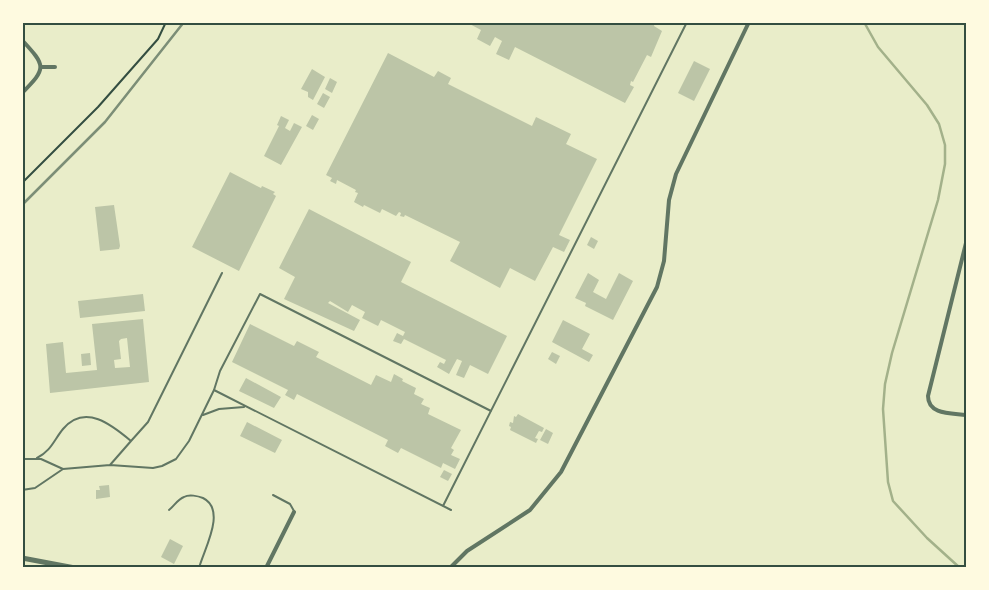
<svg xmlns="http://www.w3.org/2000/svg" width="989" height="590" viewBox="0 0 989 590" font-family="'Crimson Pro',serif">
<style>
.lines{fill:none;stroke-linecap:round;stroke-linejoin:round}
.stream{stroke:#a3b18a;stroke-width:2.5}
.building{fill:#bcc5a7;fill-rule:evenodd}
.path{stroke:#344e41;stroke-width:2}
.service{stroke:#617663;stroke-width:2}
.minor{stroke:#617663;stroke-width:4}
.tertiary{stroke:#617663;stroke-width:5}
.rail{stroke:#7c8e77;stroke-width:2.5}
.neatline{fill:none;stroke:#344e41;stroke-width:2}
</style>
<rect width="100%" height="100%" fill="#e9edc9"/>
<g class="lines">
<path class="stream" d="M864 22 878 47 927 105 939 124 945 145V164L938 200 892 353 885 384 883 409 888 482 893 501 927 538 960 568"/>
</g>
<path class="building" d="M466 22H655L654 26 662 31 651 57 647 55 633 82 631 81 630 85 634 87 625 103 515 47 509 60 496 54 502 41 495 37 490 46 477 39 481 30Z
M388 53 434 77 438 71 451 78 448 84 532 126 536 117 571 134 566 144 597 159 559 235 570 240 564 252 553 247 535 281 510 268 500 288 450 261 460 242 405 215 404 217 400 216 401 213 399 212 396 216 382 209 380 213 364 205 363 207 354 202 358 193 355 192 356 190 337 180 336 184 330 181 332 178 326 175Z
M694 61 710 69 694 101 678 93Z
M312 69 325 77 313 100 308 97V92L301 89Z
M330 78 337 82 332 93 325 89Z
M323 93 330 97 324 108 317 104Z
M312 115 319 119 313 130 306 126Z
M281 116 289 120 285 128 290 131 294 123 302 127 281 165 264 156 279 126 277 125Z
M230 172 261 188 262 186 275 192 273 194 276 196 239 271 192 247Z
M114 205 120 246 119 249 100 251 95 207Z
M309 209 411 262 401 282 507 336 488 374 470 365 464 378 456 375 462 361 457 359 449 374 437 367 440 362 444 364 446 360 404 339 401 344 393 341 397 333 403 336 405 332 381 320 378 326 362 318 365 312 352 305 348 312 330 301 328 303 360 320 354 331 284 299 295 277 279 268Z
M591 237 598 241 594 249 587 245Z
M588 273 599 280 593 292 606 299 619 273 633 281 613 320 585 306 586 303 575 298Z
M143 294 145 311 80 318 78 301Z
M143 319 149 382 50 393 46 344 63 342 66 373 97 370 92 324ZM127 338 130 367 115 368 114 360 121 359 119 341 121 339Z
M563 320 590 334 582 349 593 355 589 362 552 342Z
M250 324 294 346 297 341 319 352 316 357 371 385 376 375 391 382 394 374 403 379 402 381 416 388 414 394 424 399 421 404 430 408 428 414 461 430 451 448 454 450 451 455 460 459 455 469 443 463 441 468 401 448 398 453 385 446 388 440 297 394 294 400 285 395 288 390 232 362Z
M552 352 560 356 556 364 548 359Z
M90 353 91 365 82 366 81 354Z
M246 378 281 397 274 408 239 391Z
M518 414 544 428 542 432 539 431 535 438 538 439 536 443 510 430 511 427 509 426 510 422 513 423 514 416 516 417Z
M247 422 282 440 275 453 240 436Z
M546 429 553 433 548 444 540 440Z
M444 470 452 474 448 481 440 477Z
M109 485 110 497 96 499V490H100L99 486Z
M170 539 183 546 174 564 161 557Z"/>
<g class="lines">
<path class="path" d="M22 183 98 107 158 39 166 22"/>
<path class="service" d="M214 390 451 510
M203 415 219 409 244 407
M37 458C51 451 54 440 63 429 85 403 112 425 131 441L148 422 222 273
M22 459H41L63 469 110 465 153 468 162 466 176 459 189 441 214 390 220 371 260 294 491 411
M110 465 131 441
M22 490 35 488 63 469
M273 495 290 504 294 511
M443 506 687 22
M169 510C174 506 178 499 184 497 189 494 198 496 203 498 227 510 204 549 199 568"/>
<path class="minor" d="M22 40C46 66 47 68 22 93
M42 67H55
M966 243 928 396C928 415 952 413 966 415
M266 568 294 512
M450 568 467 551 530 510 561 472 657 287 664 261 669 200 676 174 749 22"/>
<path class="tertiary" d="M22 558 75 568
M22 567 27 568"/>
<path class="rail" d="M22 205 105 122 184 22"/>
</g>
<rect width="989" height="590" fill="none" stroke="#fefae0" stroke-width="48"/>
<rect x="24" y="24" width="941" height="542" class="neatline"/>
</svg>
